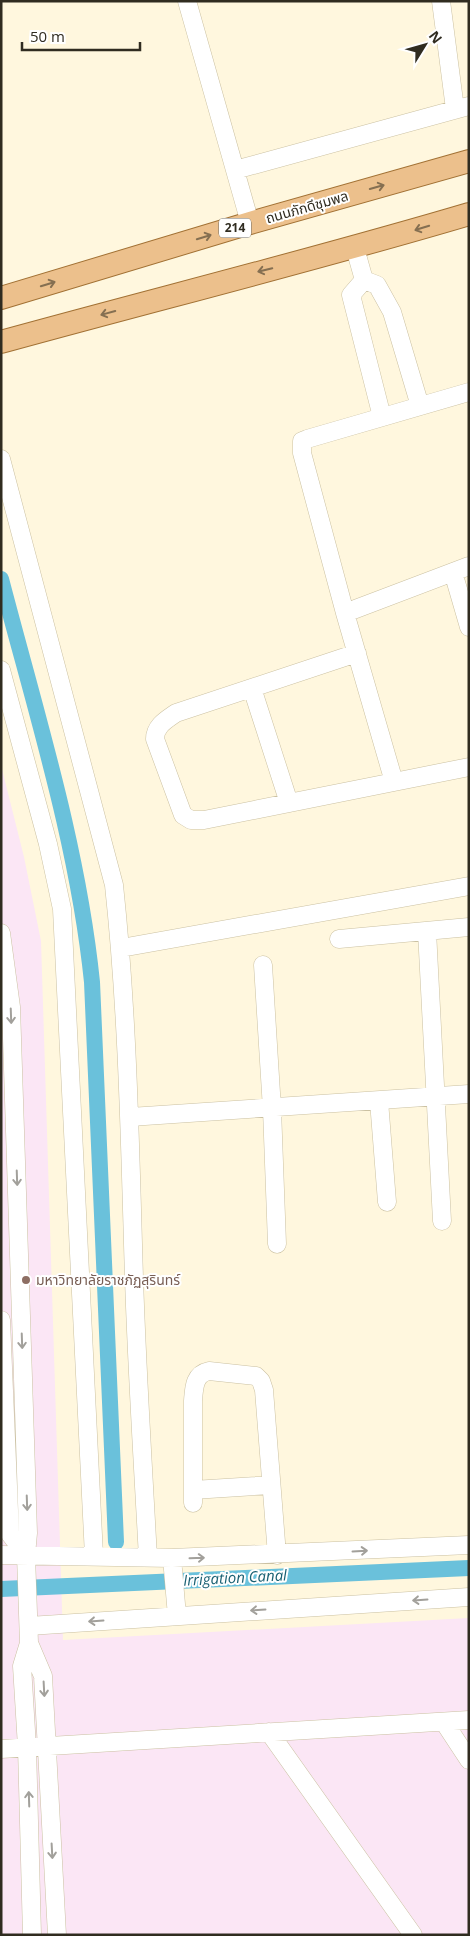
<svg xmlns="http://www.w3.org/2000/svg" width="470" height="1936" viewBox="0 0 470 1936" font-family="'Open Sans','Noto Sans Thai',sans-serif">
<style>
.education{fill:#fbe6f5}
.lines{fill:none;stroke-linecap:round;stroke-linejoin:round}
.canal{stroke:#6ac1db;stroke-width:16}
.minor-casing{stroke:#cbc1a2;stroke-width:19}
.major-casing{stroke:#a27134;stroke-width:24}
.minor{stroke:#fff;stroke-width:18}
.major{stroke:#ecc08c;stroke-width:22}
.oneway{stroke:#856f51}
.oneway2{stroke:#a2a09b}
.education-dot{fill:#8d6e63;stroke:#fff;stroke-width:2}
.labels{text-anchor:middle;stroke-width:4;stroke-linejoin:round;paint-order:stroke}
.shield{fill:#fff;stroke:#6e6b63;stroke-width:1}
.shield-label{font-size:12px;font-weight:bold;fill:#302c20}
.street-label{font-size:14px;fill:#302c20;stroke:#fff}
.education-label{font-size:14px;fill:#785e54;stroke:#fff;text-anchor:start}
.water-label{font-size:15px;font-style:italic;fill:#196073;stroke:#fff}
</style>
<rect width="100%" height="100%" fill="#fff7de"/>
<path class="education" d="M1 765 24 857 41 941 63 1640 469 1618V1935H1Z"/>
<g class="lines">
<path class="canal" d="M1 579C36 713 78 845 92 982L116 1542
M1 1589 469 1568"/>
<g class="minor-casing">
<path id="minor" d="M187 1 250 223
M441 1 455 109
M235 170 469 106
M355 248 364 280 377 285 392 312 420 406
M364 280 351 295 382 417
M469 392 307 439 302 441V453L345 613 469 566
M1 459 114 885C128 1016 130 1147 134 1278 137 1372 143 1465 148 1558
M453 572 469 627
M345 613 394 782 469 767
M357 653 176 713C166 720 155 726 155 739L183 815 191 820H204L394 782
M1 670 48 844 62 909 94 1556
M252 688 289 803
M427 931 442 1221
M1 933 11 1007 28 1533 26 1555 29 1643 22 1666 27 1747 32 1935
M339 939 469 927
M121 948 469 886
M263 965 272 1109 277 1244
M379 1101 387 1202
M130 1117 469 1094
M1 1320 10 1534 26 1555
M193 1490 271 1485
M193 1503V1401C194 1388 194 1374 209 1371L256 1376 261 1381 264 1390 277 1555
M1 1555 172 1558 469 1545
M172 1558 177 1616
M29 1626 469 1597
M29 1643 43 1676 57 1935
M444 1722 469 1760
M269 1732 413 1935
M1 1749 469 1720"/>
</g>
<g class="major-casing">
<path id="major" d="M1 298 250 223 469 161
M1 342C157 299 314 260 469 214"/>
</g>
<use href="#minor" class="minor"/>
<use href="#major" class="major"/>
</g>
<defs><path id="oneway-shaft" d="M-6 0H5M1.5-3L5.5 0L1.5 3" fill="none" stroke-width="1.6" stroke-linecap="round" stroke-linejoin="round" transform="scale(1.25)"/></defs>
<g class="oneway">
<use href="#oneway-shaft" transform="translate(377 187) rotate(-16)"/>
<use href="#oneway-shaft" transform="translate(422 228) rotate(163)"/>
<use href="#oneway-shaft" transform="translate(204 237) rotate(-17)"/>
<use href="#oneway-shaft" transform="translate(265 270) rotate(166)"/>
<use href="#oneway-shaft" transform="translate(48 284) rotate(-17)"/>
<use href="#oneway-shaft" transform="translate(108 313) rotate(165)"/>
</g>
<g class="oneway2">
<use href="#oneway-shaft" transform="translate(11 1016) rotate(88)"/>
<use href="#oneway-shaft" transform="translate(17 1178) rotate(88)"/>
<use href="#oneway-shaft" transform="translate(22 1341) rotate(88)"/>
<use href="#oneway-shaft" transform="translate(27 1503) rotate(88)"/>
<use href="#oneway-shaft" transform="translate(360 1551) rotate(-3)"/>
<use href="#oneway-shaft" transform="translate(197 1558) rotate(-2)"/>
<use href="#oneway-shaft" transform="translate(420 1600) rotate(176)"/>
<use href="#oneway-shaft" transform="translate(258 1610) rotate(176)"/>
<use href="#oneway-shaft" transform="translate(96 1621) rotate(176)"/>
<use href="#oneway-shaft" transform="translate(44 1689) rotate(87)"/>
<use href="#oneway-shaft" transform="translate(29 1799) rotate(-92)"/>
<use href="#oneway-shaft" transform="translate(52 1851) rotate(87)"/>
</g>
<circle class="education-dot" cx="26" cy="1280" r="5"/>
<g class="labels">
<rect class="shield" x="219" y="218.5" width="32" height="19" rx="4"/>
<g class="shield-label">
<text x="235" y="232">214</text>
</g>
<g class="street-label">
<text transform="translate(307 207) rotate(-16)" y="5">ถนนภักดีชุมพล</text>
</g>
<g class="education-label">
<text x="36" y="1285">มหาวิทยาลัยราชภัฏสุรินทร์</text>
</g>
<g class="water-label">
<text transform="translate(235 1578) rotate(-3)" y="5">Irrigation Canal</text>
</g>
</g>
<rect width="470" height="1936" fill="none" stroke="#302c20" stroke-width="5"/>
<g transform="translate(425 45) rotate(53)" stroke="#ffffff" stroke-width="4" paint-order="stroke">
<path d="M0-4L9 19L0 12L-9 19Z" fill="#302c20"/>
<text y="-8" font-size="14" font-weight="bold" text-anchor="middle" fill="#302c20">N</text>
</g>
<path d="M22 42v8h118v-8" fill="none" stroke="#302c20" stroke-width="2.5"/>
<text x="30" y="42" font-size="15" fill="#302c20" stroke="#ffffff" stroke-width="4" paint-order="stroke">50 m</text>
</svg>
